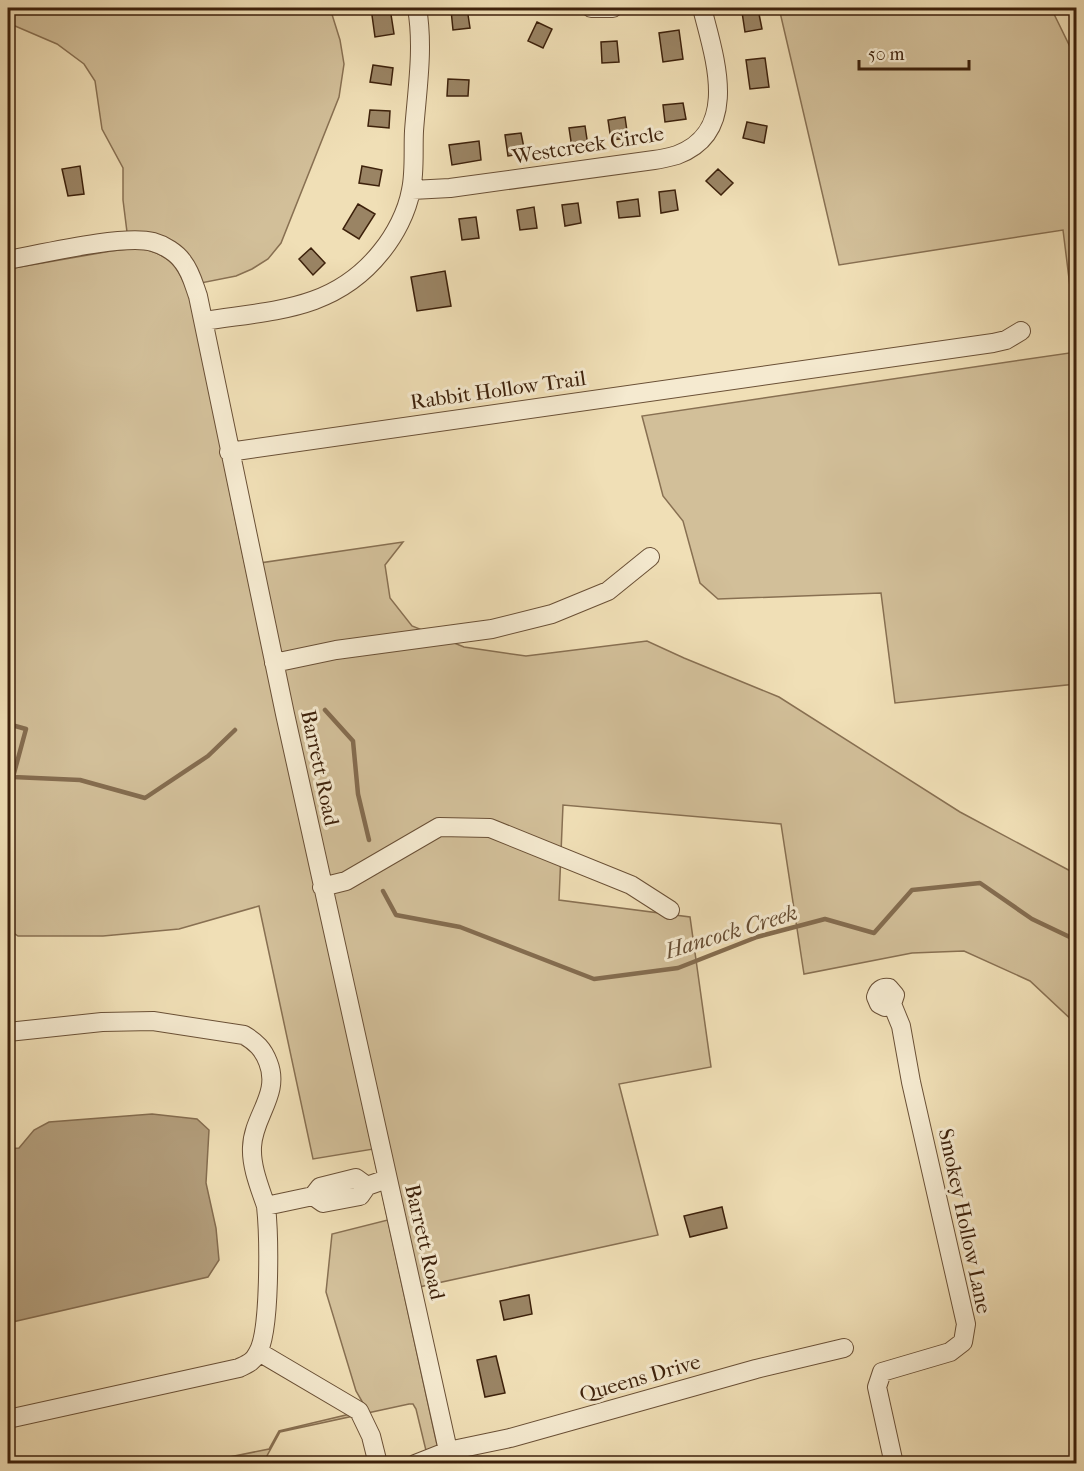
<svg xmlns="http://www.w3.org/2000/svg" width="1084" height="1471" viewBox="0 0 1084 1471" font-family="'IM FELL French Canon',serif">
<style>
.green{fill:#d2bf99;stroke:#887052;stroke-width:1.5}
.water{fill:#b39e7c;stroke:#846c4f;stroke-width:1.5}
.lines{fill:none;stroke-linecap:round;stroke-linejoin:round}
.stream{stroke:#846c4f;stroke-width:4.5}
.building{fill:#9a8464;stroke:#3d210b;stroke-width:1.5}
.minor-casing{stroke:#6a5036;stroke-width:20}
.minor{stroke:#f5ead0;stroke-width:18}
.labels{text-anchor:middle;stroke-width:6;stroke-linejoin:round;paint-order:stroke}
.street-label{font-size:21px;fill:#3d210b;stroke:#f5ead0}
.water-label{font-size:22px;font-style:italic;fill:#664d33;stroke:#f5ead0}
</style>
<rect width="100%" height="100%" fill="#f0dfb6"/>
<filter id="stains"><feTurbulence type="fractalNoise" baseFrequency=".00333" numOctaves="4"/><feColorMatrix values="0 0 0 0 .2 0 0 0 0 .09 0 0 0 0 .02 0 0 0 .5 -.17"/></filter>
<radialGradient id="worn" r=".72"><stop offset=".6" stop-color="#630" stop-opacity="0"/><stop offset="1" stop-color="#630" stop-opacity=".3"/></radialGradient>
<path class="green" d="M8 8H330L340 40 344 64 339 97 281 243 268 259 252 269 236 276 201 283 198 275 127 232 123 200V168L102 129 95 81 84 64 57 44 8 23Z
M779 8H1051L1076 59V335L1063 230 839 265Z
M137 248C171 253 179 268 191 299 209 382 224 467 242 551 307 855 375 1159 441 1463H429L416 1409 413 1404H409L280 1432 263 1463H200L269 1449 279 1431 367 1410 356 1391 326 1292 332 1234 388 1220 373 1149 313 1159 259 906 179 929 103 936H18L8 929V269L111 251Z
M1076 352V684L895 703 881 593 718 599 700 583 683 521 663 496 642 416Z
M403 542 385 565 390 598 412 626 464 647 526 656 647 641 684 658 779 697 960 812 1076 874V1024L1030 981 964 951 912 953 804 974 781 824 563 805 559 900 690 917 711 1067 619 1084 658 1235 419 1287 260 563Z"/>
<path class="water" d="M152 1114 197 1119 209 1130 206 1183 216 1228 219 1260 208 1277 8 1323V1149L19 1148 34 1130 49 1122Z"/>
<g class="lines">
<path class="stream" d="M325 710 353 741 358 794 369 840
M8 724 26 729 13 777 80 780 145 798 208 756 235 730
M383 891 396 915 460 927 594 979 678 968 757 937 825 919 874 933 912 890 980 883 1032 919 1076 940"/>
</g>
<path class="building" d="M371 8H390L394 34 375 37Z
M467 8 470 28 453 30 451 10Z
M758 9 762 29 745 32 742 12Z
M537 22 552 29 543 48 528 41Z
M679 30 683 59 663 62 659 33Z
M617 41 619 62 602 63 601 42Z
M765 58 769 87 750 89 746 60Z
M373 65 393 68 391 85 370 82Z
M448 79 469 80 468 96H447Z
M683 103 686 119 665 122 663 105Z
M370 110 390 111 389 128 368 126Z
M625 117 628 138 611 140 608 120Z
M747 122 767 126 764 143 743 138Z
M585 126 588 146 572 148 569 128Z
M521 133 525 153 508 156 505 135Z
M479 141 481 160 452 165 449 145Z
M80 166 84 194 68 196 62 169Z
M362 166 382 170 379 186 359 183Z
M718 169 733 183 721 195 706 181Z
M675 190 678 210 661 213 659 192Z
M638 199 640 216 619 218 617 202Z
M578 203 581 223 565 226 562 205Z
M358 204 375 214 359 239 343 229Z
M534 207 537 228 520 230 517 210Z
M476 217 479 238 462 240 459 219Z
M311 248 325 263 313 275 299 259Z
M445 271 451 306 417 311 411 277Z
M722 1207 727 1228 690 1237 684 1216Z
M529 1295 532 1314 504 1320 500 1301Z
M496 1356 505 1393 485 1397 477 1360Z"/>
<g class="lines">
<g class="minor-casing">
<path id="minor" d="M591 8H613
M412 190 450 188 654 160C662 159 670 157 677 155 741 131 714 56 702 8
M8 260C41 254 124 234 153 242 164 245 177 253 183 262 191 272 194 285 198 296L285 714 451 1464
M204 321C273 310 334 311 381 252 395 235 407 212 411 190 415 172 413 150 414 131 417 90 424 48 417 8
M229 452 993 343 1006 340 1021 331
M274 663 336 650 492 629 552 614 608 591 650 557
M322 887 346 881 439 827 490 828 631 885 670 910
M892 1004 885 1007 879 1004 876 997C878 990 882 987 889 988L895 995 892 1004 901 1026 911 1082 966 1324 963 1342 950 1352 882 1372 877 1387 894 1464
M8 1032 102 1022 153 1021 244 1035C256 1042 263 1049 268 1062 281 1094 253 1116 252 1147 251 1167 260 1188 266 1206
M367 1186 356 1178 320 1187 313 1196 323 1203 360 1196 367 1186 387 1179
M259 1352 359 1411 371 1436 378 1464
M8 1419 239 1368C247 1364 253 1362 257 1354 271 1333 269 1234 266 1206L313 1196
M415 1464 448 1451 510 1438 756 1369 844 1348"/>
</g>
<use href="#minor" class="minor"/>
</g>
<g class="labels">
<g class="street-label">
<text transform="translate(588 145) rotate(-9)" y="7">Westcreek Circle</text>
<text transform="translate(498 390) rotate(-8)" y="7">Rabbit Hollow Trail</text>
<text transform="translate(320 768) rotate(78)" y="7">Barrett Road</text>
<text transform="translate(965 1221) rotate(78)" y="7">Smokey Hollow Lane</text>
<text transform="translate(425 1242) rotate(77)" y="7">Barrett Road</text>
<text transform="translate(640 1378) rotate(-16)" y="7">Queens Drive</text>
</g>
<g class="water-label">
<text transform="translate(731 931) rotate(-17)" y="8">Hancock Creek</text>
</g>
</g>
<rect width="1084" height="1471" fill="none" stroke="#f0dfb6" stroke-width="30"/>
<rect x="9" y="9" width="1066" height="1453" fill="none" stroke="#3d210b" stroke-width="3"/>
<rect x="15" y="15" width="1054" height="1441" fill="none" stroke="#3d210b" stroke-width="1.5"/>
<path d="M859 60v9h110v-9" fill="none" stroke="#3d210b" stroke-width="3"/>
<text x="868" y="60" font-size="18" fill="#3d210b" stroke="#f5ead0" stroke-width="4.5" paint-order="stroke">50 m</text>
<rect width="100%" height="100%" filter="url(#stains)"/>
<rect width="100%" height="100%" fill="url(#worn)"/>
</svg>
